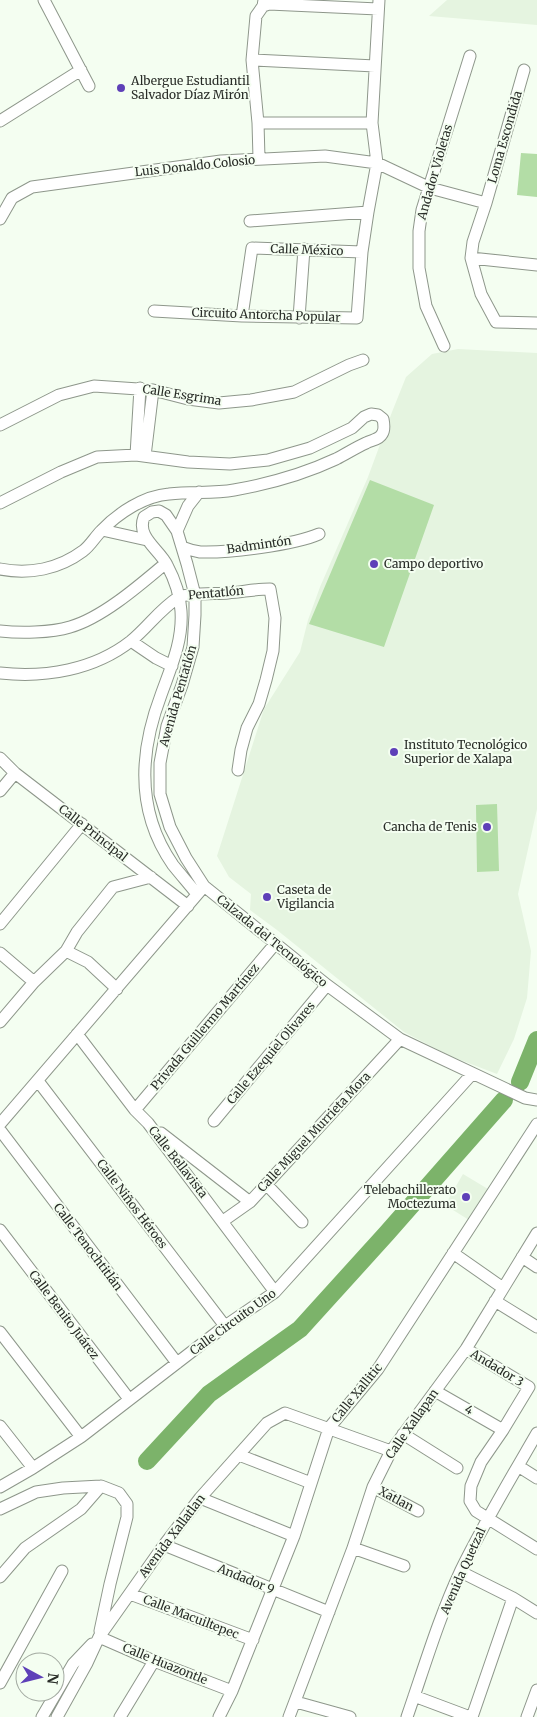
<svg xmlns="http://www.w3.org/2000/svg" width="537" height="1717" viewBox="0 0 537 1717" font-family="Merriweather,serif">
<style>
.built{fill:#e5f4e0}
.grass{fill:#b3dda6}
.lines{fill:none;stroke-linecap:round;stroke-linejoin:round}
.river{stroke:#7cb36a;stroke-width:18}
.minor-casing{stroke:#8e978b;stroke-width:13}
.minor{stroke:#fff;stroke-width:11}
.poi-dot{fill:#5e40b8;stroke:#f4fef1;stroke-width:2}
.labels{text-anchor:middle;stroke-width:4;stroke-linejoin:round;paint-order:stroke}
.poi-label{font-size:12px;fill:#292d28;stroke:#f4fef1;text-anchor:start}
.street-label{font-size:12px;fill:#292d28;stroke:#f4fef1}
</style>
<rect width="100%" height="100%" fill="#f4fef1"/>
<path class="built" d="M447 0H537V25L429 16Z
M458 349 537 353V809L518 894 531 951 527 998 514 1039 497 1074 450 1056 404 1032 277 930 250 910 251 894 229 877 217 856 264 709 300 652 308 620 320 587 368 477 392 412 406 377 432 354Z
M463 1174 488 1189 469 1220 445 1205Z"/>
<path class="grass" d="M521 153 537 154V197L517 195Z
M370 480 434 505 384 647 309 624Z
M497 804 499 871 477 872 476 805Z"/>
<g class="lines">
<path class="river" d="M520 1082 537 1040
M147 1461 209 1394 300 1329 387 1233 504 1100"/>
<g class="minor-casing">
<path id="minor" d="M44 0 89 86
M263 6 269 4 378 9
M252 60 375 66
M524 70 486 203 473 242 471 258 481 294 496 322 537 323
M0 121 81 70
M258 123H372
M259 158 258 123 252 60 256 16 263 6 264 0
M0 219 12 198 32 187 221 161 325 156 377 163 430 188 486 203
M250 221 368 212
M471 258 537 265
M154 311 242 316 357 318 362 252 368 212 377 163 372 123 379 0
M242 316 252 248 362 252
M299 318 304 249
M444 346 426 306 419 268V231L422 210 470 56
M0 425 59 395 94 386 153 390 188 399 219 403 251 400 294 392 349 365 363 360
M136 455 140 388
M145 456 153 390
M0 503 61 472 97 457 136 455 188 462 230 464 268 460 310 448 352 428 364 417 371 414 378 415 383 419C384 424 385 430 382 434 379 440 371 440 366 443 355 448 346 454 336 459 304 474 268 484 234 490 213 494 191 491 169 494 144 496 118 513 101 531 95 537 90 546 83 551 59 569 29 575 0 569
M102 530 147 540
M177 531 188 506 199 492
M182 547C187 549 194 551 200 552 228 553 294 545 319 534
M0 631C19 633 51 633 70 627 102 618 140 585 166 563
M131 641 156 658 172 666
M0 673C45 678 94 670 131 641 148 627 160 609 179 597 187 593 218 594 228 593 242 592 256 589 270 589L275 618 273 651 266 680 259 704 247 728 241 750 238 770
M0 758 15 773 188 906
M0 791 15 773
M197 894C189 884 181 875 173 865 136 812 139 753 161 695 171 667 183 641 181 611 180 594 175 580 167 565 159 549 136 537 144 517L152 512 159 511 166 515 177 531 187 564 195 595V615L193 647 182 685 167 726 160 763V794L170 827 186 858 204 886 327 985 400 1039 525 1098 537 1100
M0 924 82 824
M66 951 88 962 117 989
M0 953 34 982
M0 1022 34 982 66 951 77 932 113 887 151 877
M77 1034 135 1110 148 1123 275 1292
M38 1081 225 1326
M135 1110 275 944
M214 1121 327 985
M0 1124 201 890
M0 1130 177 1363
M161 1133 250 1202
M266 1184 302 1222
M223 1221 250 1202 400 1039
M0 1230 129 1399
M453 1253 503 1288
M522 1257 537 1267
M495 1301 537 1327
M0 1332 81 1437
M466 1349 529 1387 503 1430 481 1462 471 1486 470 1501 476 1511 537 1549
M435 1391 503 1430
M0 1426 33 1468
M403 1434 457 1468
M239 1455 311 1483
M518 1466 537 1478
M0 1487 33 1468 81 1437 225 1326 275 1292 472 1074
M373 1487 418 1511
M200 1498 294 1536
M0 1509 36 1492 63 1488 101 1486 119 1493 127 1504V1517L110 1584 100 1631
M164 1545 329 1612
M353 1548 404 1566
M461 1572 513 1598 537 1613
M0 1577 25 1548 81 1509 101 1486
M130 1594 253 1640
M99 1637 154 1661 232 1691
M0 1683 62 1571
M414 1696 470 1717
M296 1702 350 1717
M42 1717 73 1664 92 1644
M57 1717 87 1663 99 1637 164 1545 200 1498 267 1423 285 1413 391 1451
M120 1717 154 1661
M219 1717 232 1691 294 1536 329 1428 378 1369 537 1124
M289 1717 353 1548 373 1487 391 1451 466 1349 537 1233
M407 1717C424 1668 439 1617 461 1570 484 1523 511 1478 537 1433
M472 1717 513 1598
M527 1717 537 1690"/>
</g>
<use href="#minor" class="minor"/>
</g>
<g class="poi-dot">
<circle cx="121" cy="88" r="5"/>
<circle cx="374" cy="564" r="5"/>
<circle cx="394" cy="752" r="5"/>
<circle cx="487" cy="827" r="5"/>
<circle cx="267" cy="897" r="5"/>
<circle cx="466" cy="1197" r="5"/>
</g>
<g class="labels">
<g class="poi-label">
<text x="131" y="85">Albergue Estudiantil<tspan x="131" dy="14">Salvador Díaz Mirón</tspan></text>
<text x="384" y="568">Campo deportivo</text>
<text x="404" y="749">Instituto Tecnológico<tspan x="404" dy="14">Superior de Xalapa</tspan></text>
<text x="477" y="831" text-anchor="end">Cancha de Tenis</text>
<text x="277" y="894">Caseta de<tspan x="277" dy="14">Vigilancia</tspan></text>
<text x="456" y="1194" text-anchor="end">Telebachillerato<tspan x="456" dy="14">Moctezuma</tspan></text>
</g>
<g class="street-label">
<text transform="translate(505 137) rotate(-74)" y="4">Loma Escondida</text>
<text transform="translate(195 166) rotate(-6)" y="4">Luis Donaldo Colosio</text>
<text transform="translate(435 172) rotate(-74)" y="4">Andador Violetas</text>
<text transform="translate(307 250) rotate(2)" y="4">Calle México</text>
<text transform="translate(266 315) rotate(2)" y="4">Circuito Antorcha Popular</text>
<text transform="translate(182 395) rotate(9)" y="4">Calle Esgrima</text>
<text transform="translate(259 545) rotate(-8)" y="4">Badmintón</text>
<text transform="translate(216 593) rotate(-5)" y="4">Pentatlón</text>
<text transform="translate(178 696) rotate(-74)" y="4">Avenida Pentatlón</text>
<text transform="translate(93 833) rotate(38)" y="4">Calle Principal</text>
<text transform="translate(272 941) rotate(39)" y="4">Calzada del Tecnológico</text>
<text transform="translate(205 1027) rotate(-50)" y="4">Privada Guillermo Martínez</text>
<text transform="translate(271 1053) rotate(-50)" y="4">Calle Ezequiel Olivares</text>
<text transform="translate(314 1132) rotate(-47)" y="4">Calle Miguel Murrieta Mora</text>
<text transform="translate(178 1162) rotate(52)" y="4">Calle Bellavista</text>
<text transform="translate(132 1204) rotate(53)" y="4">Calle Niños Héroes</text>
<text transform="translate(88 1247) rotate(53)" y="4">Calle Tenochtitlán</text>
<text transform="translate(64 1315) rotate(53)" y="4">Calle Benito Juárez</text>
<text transform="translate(233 1322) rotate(-36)" y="4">Calle Circuito Uno</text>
<text transform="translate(497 1368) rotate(31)" y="4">Andador 3</text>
<text transform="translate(357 1393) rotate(-51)" y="4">Calle Xallitic</text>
<text transform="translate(469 1410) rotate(30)" y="4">4</text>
<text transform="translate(412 1424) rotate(-55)" y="4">Calle Xallapan</text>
<text transform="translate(396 1499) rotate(28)" y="4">Xatlan</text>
<text transform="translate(172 1536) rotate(-53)" y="4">Avenida Xallatlan</text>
<text transform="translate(463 1571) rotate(-66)" y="4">Avenida Quetzal</text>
<text transform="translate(246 1579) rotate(22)" y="4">Andador 9</text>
<text transform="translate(191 1617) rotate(21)" y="4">Calle Macuiltepec</text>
<text transform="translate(165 1664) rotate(22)" y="4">Calle Huazontle</text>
</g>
</g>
<g transform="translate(40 1677) rotate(97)"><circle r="24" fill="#f4fef1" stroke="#a3aaa1"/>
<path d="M0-4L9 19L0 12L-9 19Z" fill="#5e40b8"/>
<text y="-8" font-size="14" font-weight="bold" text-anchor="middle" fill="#292d28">N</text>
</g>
</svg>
